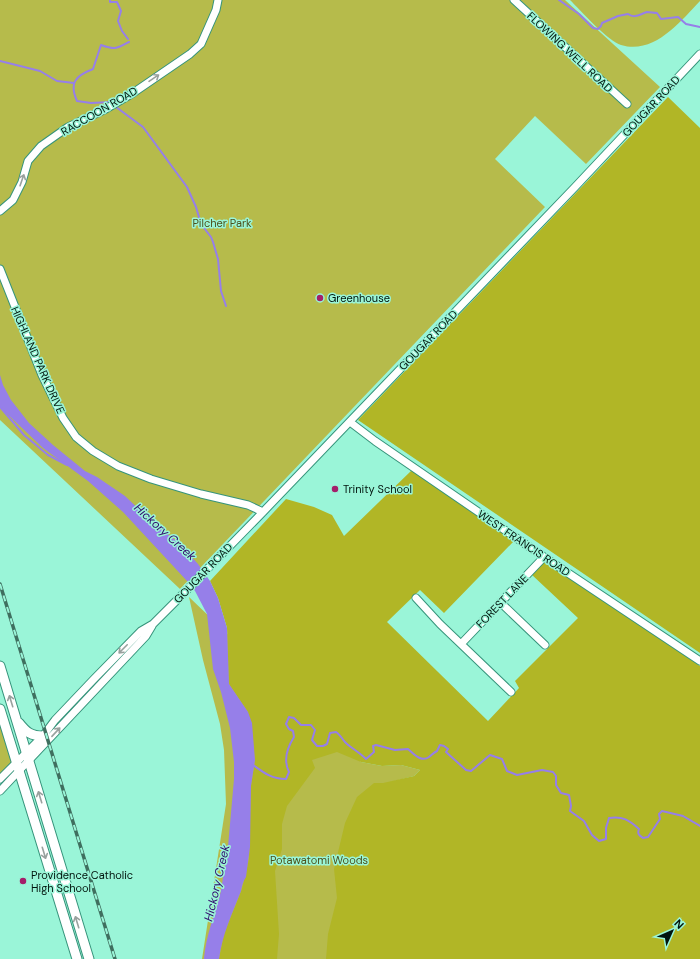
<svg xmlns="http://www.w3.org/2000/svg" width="700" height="959" viewBox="0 0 700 959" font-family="'DM Sans',sans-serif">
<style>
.green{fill:#b6bb4b}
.forest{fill:#b1b626}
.water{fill:#967fe9}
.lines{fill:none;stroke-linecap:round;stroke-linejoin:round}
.stream{stroke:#967fe9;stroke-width:2}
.minor-casing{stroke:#36947b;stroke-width:9}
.major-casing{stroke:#36947b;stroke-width:11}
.minor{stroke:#fff;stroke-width:7}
.major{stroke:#fff;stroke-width:9}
.rail-casing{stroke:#3f6f5f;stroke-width:3.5}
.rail{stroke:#9af5d8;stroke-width:2;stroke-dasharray:6;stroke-linecap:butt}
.oneway{stroke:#99a19e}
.poi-dot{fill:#a41e6a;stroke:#9af5d8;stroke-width:1.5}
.labels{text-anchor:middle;stroke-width:3;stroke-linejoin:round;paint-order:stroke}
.street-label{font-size:11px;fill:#00140d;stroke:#9af5d8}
.park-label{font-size:11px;fill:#4d501b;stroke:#9af5d8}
.poi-label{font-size:11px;fill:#00140d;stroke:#9af5d8;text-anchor:start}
.water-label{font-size:12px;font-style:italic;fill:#2f076a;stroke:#9af5d8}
</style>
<rect width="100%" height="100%" fill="#9af5d8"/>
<path class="green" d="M0 0H565L660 87 586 164 535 116 495 159 545 207 180 589 0 420Z
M570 0H700V1C680 22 654 55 621 45 609 42 580 10 570 0Z
M189 597 361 762 382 766 401 765 420 770 414 776 383 784 566 959H202L226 804 224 750 220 724 203 660Z
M0 716 14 761 0 777Z"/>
<path class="forest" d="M668 97 700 128V653L358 420Z
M412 470 514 541 444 613 420 590 387 622 488 721 519 688 515 681 578 618 531 574 545 560 700 666V959H326L328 934 337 898 334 869 345 823 357 797 374 783H383L414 776 420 770 401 765 382 766 361 762 337 752 312 760 315 768 287 806 282 824V849L275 871 279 934 277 959H219L224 934 242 889 249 859 251 786 255 760 248 712 229 684 227 628 218 598 210 581 286 499 314 507 332 515 344 536Z"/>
<path class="water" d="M0 375 3 385 11 400 29 423 53 445 85 471 97 477 125 496 150 520 179 543 198 564 210 581 218 598 227 628 229 684 248 712 252 723 255 760 251 786 250 847 246 877C243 881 242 886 241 891 232 914 222 935 219 959H204V958C206 936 214 916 220 895 223 883 223 870 227 858L234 779V762L230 728 221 692 213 669 207 614 195 591 187 581 123 512 88 481 43 448 1 408 0 407Z"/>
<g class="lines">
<path class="stream" d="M110 0V2H117L121 11 118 21 122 31 128 39
M559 0 579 14 593 28 598 29 601 26 602 23 618 16 628 14C635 19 640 14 647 12 650 12 654 13 657 13L661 19 678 17 686 24 700 27
M0 61 40 71 57 81 74 83
M111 102 91 103 77 101C69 83 75 76 93 69L101 45C115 50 116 49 129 42
M116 107 143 127 187 187 196 207 201 224 211 237 213 242 218 259 221 291 226 306
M0 407 24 435 48 455 67 465
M253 765C264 773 272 779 286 779L289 772C283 760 287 748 294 737L293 731 289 729 286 724 289 717 294 718 301 725H311L315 730 312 740 317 746H323L327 744 330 733 336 732C341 735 343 741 347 744 353 749 360 753 366 759L374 752 373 746 376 745 395 750 408 749C413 753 421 763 429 757 432 755 433 753 437 751L440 745 444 746 448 749 446 752 466 770 471 771 490 755 502 759 507 771 517 775 542 770 553 772 556 776V785L561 793 569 795 571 806 570 811 584 821 592 835 599 841 606 839V828L609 818C623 816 629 820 639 829 637 834 639 835 643 838L648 837 660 819 659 814 662 811 683 816 700 826"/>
<g class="minor-casing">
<path id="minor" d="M514 0 627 104
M0 211 13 200 22 182 28 161 41 146 68 127 104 110 133 93 190 54 201 44 216 10 218 0
M0 269 42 375 63 418 76 437 93 451 118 466 151 479 201 494 248 505 263 512
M350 422 375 441 544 557 700 661
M416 598 440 624 511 692
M501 603 545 645
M461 644 544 557
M0 779 43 736 55 720 93 680 141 631 153 624 178 599 263 512 575 187 700 54
M0 791 146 636 152 626"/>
</g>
<g class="major-casing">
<path id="major" d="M0 666 89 959
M0 709 77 959
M19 723C26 732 31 736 43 736"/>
</g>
<use href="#minor" class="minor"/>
<use href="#major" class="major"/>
<g class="rail-casing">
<path id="rail" d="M0 584 115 959"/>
</g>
<use href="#rail" class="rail"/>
</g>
<defs><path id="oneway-shaft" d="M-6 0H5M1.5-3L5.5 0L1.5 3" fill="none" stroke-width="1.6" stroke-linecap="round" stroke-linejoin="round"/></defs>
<g class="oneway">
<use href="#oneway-shaft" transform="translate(154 78) rotate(-34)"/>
<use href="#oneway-shaft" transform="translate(22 180) rotate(-71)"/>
<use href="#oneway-shaft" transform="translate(123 649) rotate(135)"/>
<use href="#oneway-shaft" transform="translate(11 701) rotate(-107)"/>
<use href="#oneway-shaft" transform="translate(56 732) rotate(-47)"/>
<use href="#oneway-shaft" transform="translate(40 797) rotate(-107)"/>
<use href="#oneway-shaft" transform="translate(44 853) rotate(73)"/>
<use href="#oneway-shaft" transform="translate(77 922) rotate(-107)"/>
</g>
<g class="poi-dot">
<circle cx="320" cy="298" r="4"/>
<circle cx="335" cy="489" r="4"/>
<circle cx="23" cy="881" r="4"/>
</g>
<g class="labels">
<g class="street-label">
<text transform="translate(570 52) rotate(43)" y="4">FLOWING WELL ROAD</text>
<text transform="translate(651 106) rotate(-47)" y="4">GOUGAR ROAD</text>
<text transform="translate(99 111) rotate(-30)" y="4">RACCOON ROAD</text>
<text transform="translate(428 340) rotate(-46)" y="4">GOUGAR ROAD</text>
<text transform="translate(38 360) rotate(66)" y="4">HIGHLAND PARK DRIVE</text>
<text transform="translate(524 543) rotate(34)" y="4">WEST FRANCIS ROAD</text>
<text transform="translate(203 573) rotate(-46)" y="4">GOUGAR ROAD</text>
<text transform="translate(502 601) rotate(-46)" y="4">FOREST LANE</text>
</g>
<g class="park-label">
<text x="222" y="227">Pilcher Park</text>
<text x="319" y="864">Potawatomi Woods</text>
</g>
<g class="poi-label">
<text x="328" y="302">Greenhouse</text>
<text x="343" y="493">Trinity School</text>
<text x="31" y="879">Providence Catholic<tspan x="31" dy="13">High School</tspan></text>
</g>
<g class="water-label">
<text transform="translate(165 532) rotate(42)" y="4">Hickory Creek</text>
<text transform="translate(217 883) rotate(-77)" y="4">Hickory Creek</text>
</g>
</g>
<g transform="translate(672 931) rotate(45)" stroke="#9af5d8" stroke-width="3" paint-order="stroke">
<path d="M0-3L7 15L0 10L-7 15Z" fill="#00140d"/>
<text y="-6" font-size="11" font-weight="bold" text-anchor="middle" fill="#00140d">N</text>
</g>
</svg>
